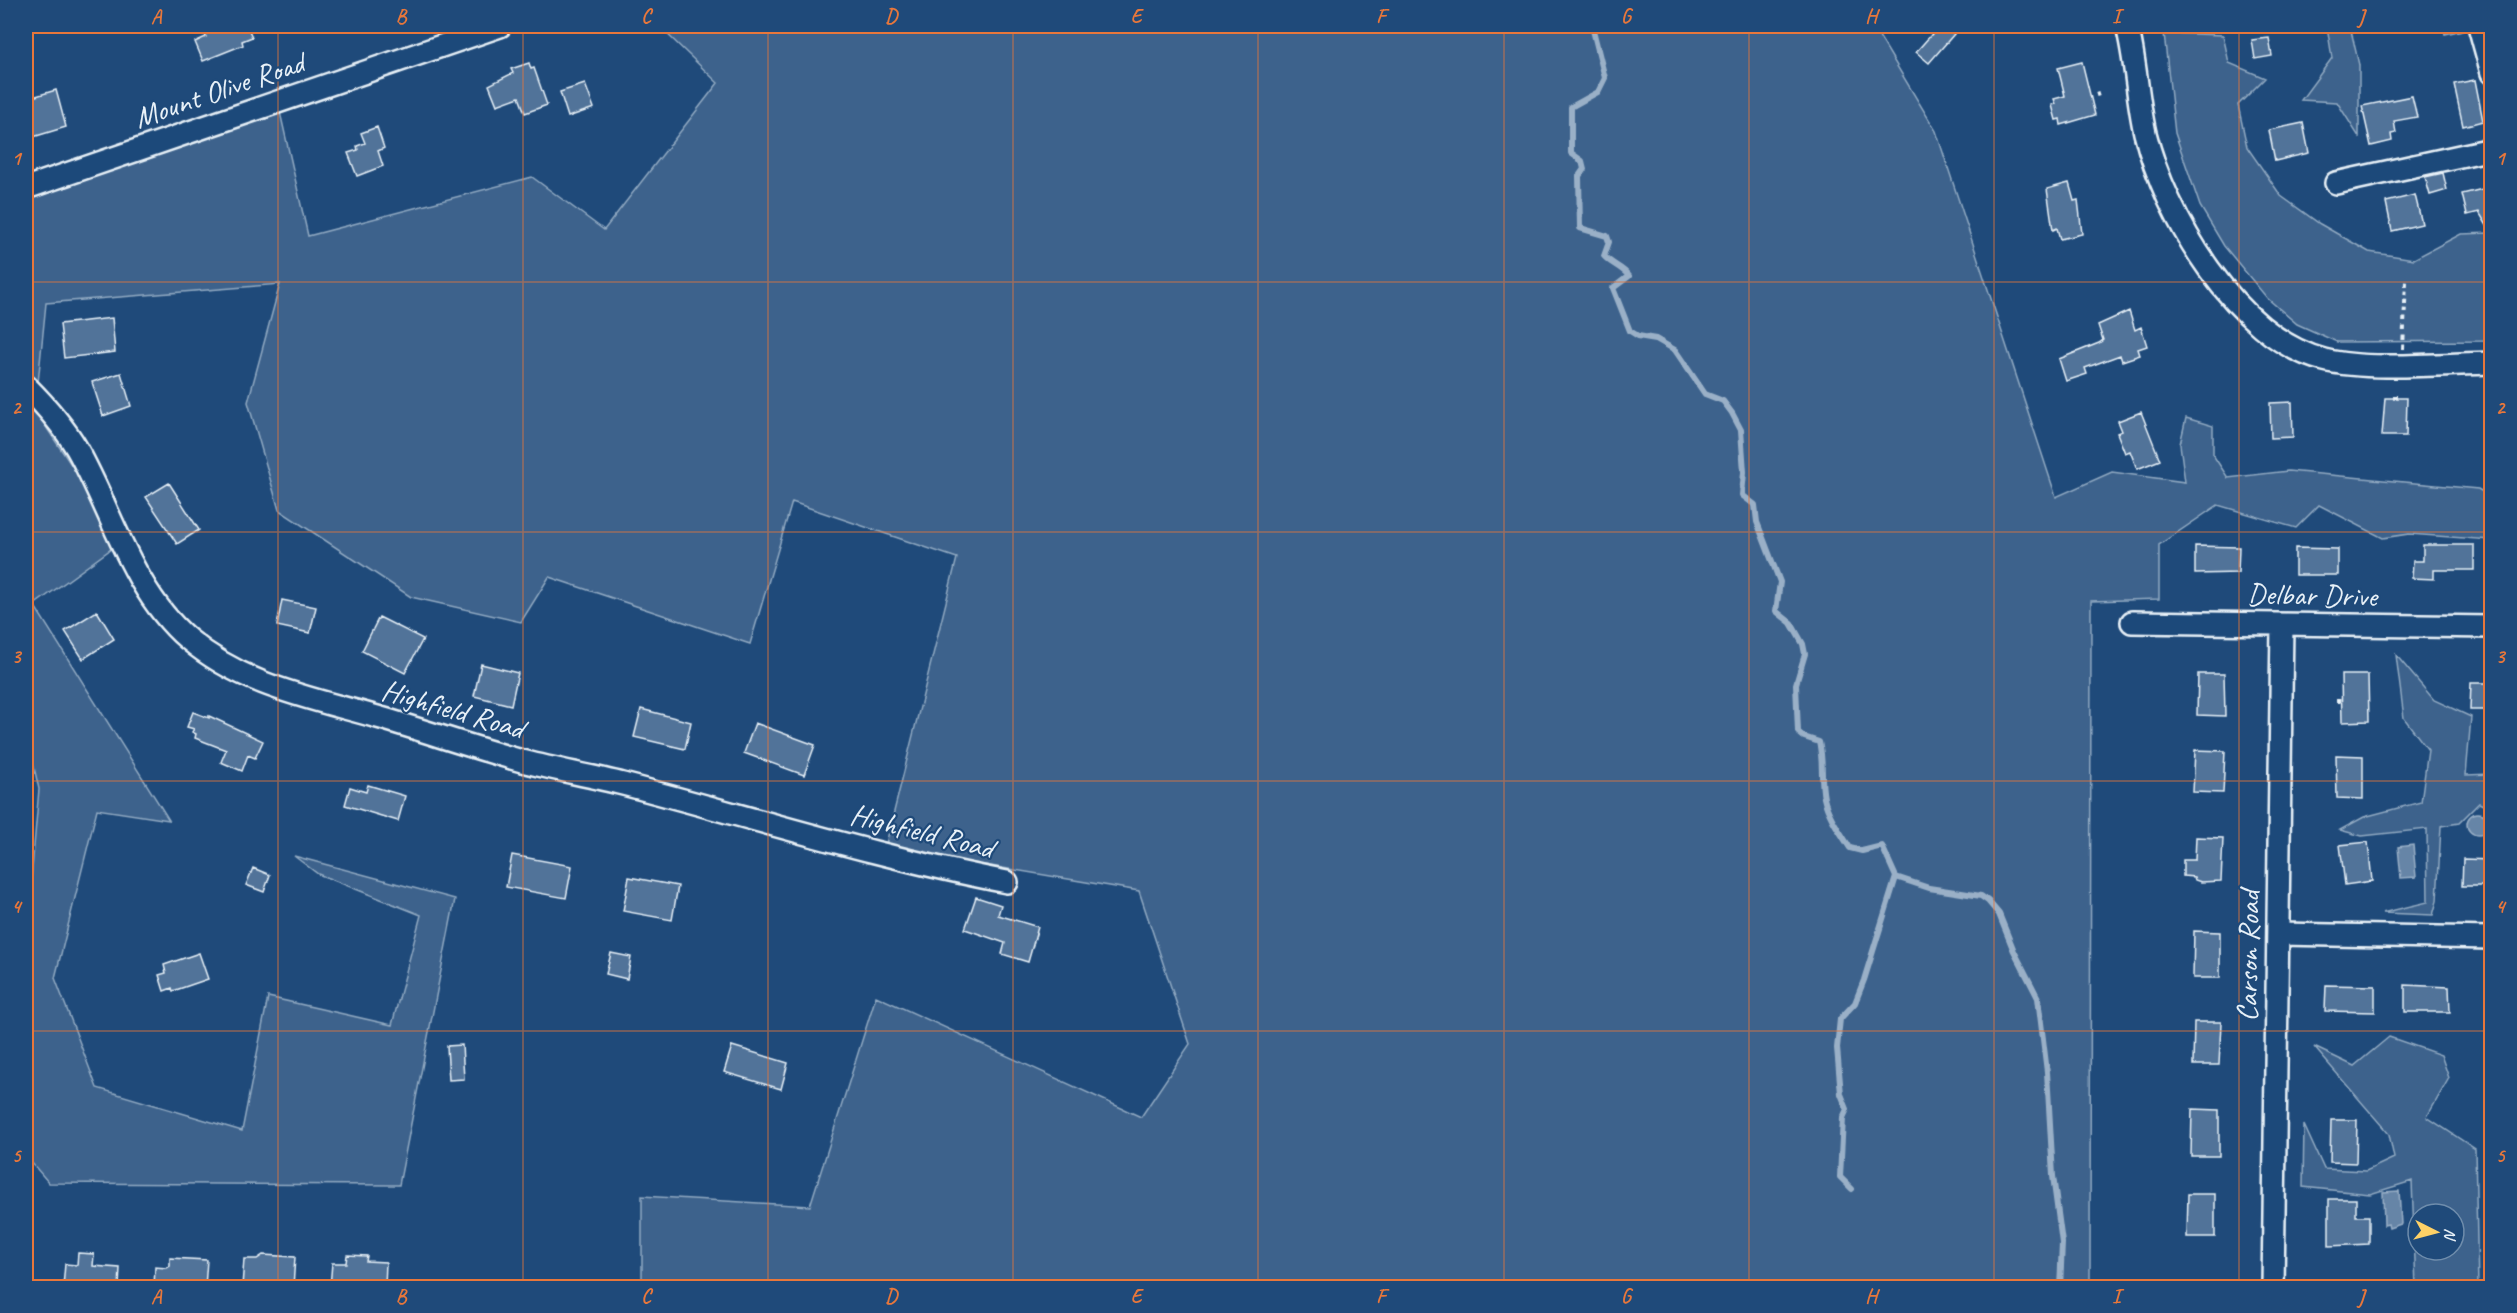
<svg xmlns="http://www.w3.org/2000/svg" width="2517" height="1313" viewBox="0 0 2517 1313" font-family="Caveat,sans-serif">
<style>
.green{fill:#3c628c;stroke:#92aac2;stroke-width:1.5;fill-rule:evenodd}
.water{fill:#6685a7;stroke:#9ab0c7;stroke-width:1.5}
.lines{fill:none;stroke-linecap:round;stroke-linejoin:round}
.stream{stroke:#9ab0c7;stroke-width:6}
.building{fill:#517399;stroke:#e8f1f8;stroke-width:1.5}
.minor-casing{stroke:#e8f1f8;stroke-width:26}
.path{stroke:#e8f1f8;stroke-width:4;stroke-dasharray:4.5 4.5;stroke-linecap:butt}
.minor{stroke:#1f4a7a;stroke-width:21}
.grid{fill:none;stroke:#e8773b;stroke-width:1.5;stroke-opacity:0.55}
.labels{text-anchor:middle;stroke-width:4.5;stroke-linejoin:round;paint-order:stroke}
.street-label{font-size:30px;fill:#e8f1f8;stroke:#1f4a7a}
.neatline{fill:none;stroke:#e8773b;stroke-width:2}
.grid-label{font-size:20px;text-anchor:middle;font-weight:bold;fill:#e8773b}
</style>
<rect width="100%" height="100%" fill="#1f4a7a"/>
<filter id="ink" filterUnits="userSpaceOnUse"><feTurbulence type="fractalNoise" baseFrequency=".0167" numOctaves="2"/><feDisplacementMap in="SourceGraphic" scale="12" xChannelSelector="R" yChannelSelector="G"/><feConvolveMatrix kernelMatrix="1 2 1 2 8 2 1 2 1" color-interpolation-filters="sRGB"/></filter>
<g filter="url(#ink)">
<path class="green" d="M659 26H1873L1936 131 2056 497 2112 472 2185 482 2180 444 2186 418 2213 426V455L2228 478 2288 471 2478 489 2491 497V540L2409 534 2383 538 2319 505 2296 528 2218 505 2159 545V599L2091 601 2090 1287H642V1196L810 1206 876 996 1141 1117 1190 1044 1139 891 885 848 957 558 792 502 750 644 549 577 521 622 411 597 279 510 248 402 280 284 46 303 37 393 26 376V195L278 103 308 236 532 177 604 230 718 83Z
M2327 26H2350L2359 65V137L2337 102 2301 100 2332 58Z
M2443 26H2471L2472 28 2445 34Z
M2164 33 2223 35 2229 63 2265 78 2238 105 2247 147 2281 196 2320 224 2369 252 2414 259 2461 234 2491 233V341L2337 342 2297 324 2267 298 2224 246 2200 206 2175 133Z
M26 397 122 541 34 605 169 820 97 809 55 978 97 1088 242 1131 268 997 392 1025 421 915 318 874 294 856 455 899 399 1185 49 1183 31 1162 26 1163V938L39 789 26 732Z
M2396 655 2434 700 2471 717 2466 775 2491 774V809L2479 803 2459 823 2441 826 2437 901 2433 915 2382 913 2428 902 2427 829 2362 836 2340 830 2364 817 2421 802 2428 750 2404 718Z
M2389 1037 2441 1055 2449 1078 2427 1117 2475 1149 2478 1287H2416L2412 1181 2370 1194 2303 1187 2304 1125 2324 1169 2366 1171 2394 1158 2389 1134 2314 1047 2354 1066ZM2418 1214H2454V1250H2418Z"/>
<path class="water" d="M2467 824a11 11 0 1 1 22 0a11 11 0 1 1-22 0Z
M2413 845 2416 877 2401 878 2398 847Z
M2399 1191 2401 1224 2389 1228 2388 1224 2384 1225 2383 1192Z"/>
<g class="lines">
<path class="stream" d="M1592 26 1605 78 1598 92 1571 107V153L1582 161 1584 169 1579 176 1580 228 1607 236 1609 242 1604 256C1612 265 1621 266 1629 276L1613 288 1630 331 1638 336 1656 339 1675 350 1705 394 1723 401 1732 413 1741 430 1744 472 1742 495 1755 505 1757 522 1780 582 1776 611 1791 623 1803 644 1805 654 1796 684 1798 732 1804 737 1819 742C1824 761 1820 779 1824 798 1828 816 1841 833 1850 848L1862 851 1882 846 1896 877 1929 888 1981 896 1988 901 1999 914 2014 951 2038 998 2047 1072 2053 1176 2062 1243 2060 1288
M1852 1189 1840 1177 1843 1118 1847 1109 1841 1094 1837 1048 1840 1019 1855 1003 1864 980 1896 877"/>
</g>
<path class="building" d="M201 26H247L252 37 242 41 243 45 203 61 195 42 206 37Z
M1939 26H1944L1954 34 1929 63 1916 52Z
M2269 38 2272 56 2255 59 2252 40Z
M2082 62 2095 115 2061 125 2060 119 2056 120 2052 105 2056 104 2054 99 2065 96 2058 68Z
M529 63 531 69 534 68 547 105 525 113 519 97 497 105 489 85 513 73 511 69Z
M2475 80 2483 121 2463 126 2454 84Z
M585 84 594 108 568 117 560 92Z
M56 90 66 127 33 137 26 111V99Z
M2412 96 2417 117 2394 121 2396 133 2391 134 2392 141 2371 146 2362 106Z
M2303 123 2309 153 2275 161 2269 130Z
M377 127 384 148 378 151 383 166 357 176 348 153 358 150 357 146 365 143 361 133Z
M2443 173 2447 190 2430 195 2425 177Z
M2069 183 2074 201 2078 200 2082 234 2060 239 2057 228 2053 230 2047 189Z
M2487 188 2489 196H2492V234L2479 212 2467 215 2462 194Z
M2415 195 2422 224 2392 231 2386 202Z
M2129 311 2135 330 2141 327 2147 346 2138 349 2140 355 2122 361 2120 355 2085 368 2087 374 2066 381 2059 359 2099 343 2103 340 2098 325Z
M112 318 115 352 64 358 60 324Z
M121 373 131 406 103 416 92 382Z
M2385 398H2407L2406 436H2382Z
M2292 402 2293 437 2271 438 2270 403Z
M2141 412 2160 460 2137 469 2130 451 2125 453 2117 433 2122 431 2118 421Z
M169 483 199 530 177 544 146 497Z
M2423 545H2474V570H2434V579L2412 578 2413 561H2423Z
M2195 546 2239 547 2238 573 2195 574Z
M2295 548 2338 549V575H2295Z
M282 600 316 607 310 633 277 626Z
M97 611 114 639 83 659 65 631Z
M379 617 423 639 405 673 362 651Z
M481 664 518 673 511 705 474 696Z
M2198 674H2224L2225 716 2197 715Z
M2341 675H2368L2369 721 2342 722Z
M2471 683H2492V710H2470Z
M641 709 691 722 685 749 634 737Z
M193 712 209 718V716L263 741 255 758 248 755 242 771 221 762 226 750 195 738 196 734 192 732 194 729 187 727Z
M755 723 815 745 804 775 744 753Z
M2195 750 2225 751 2223 793 2193 792Z
M2336 755 2363 756V799L2337 798Z
M368 785 405 796 398 821 345 805 350 787 366 792Z
M2196 837 2223 838 2221 881 2201 882 2195 880 2194 877 2183 876V860H2195Z
M2368 842 2372 881 2345 885 2340 845Z
M512 855 572 866 566 898 506 887Z
M2463 859 2492 860V886H2462Z
M253 868 270 875 264 892 246 885Z
M629 877 678 886 672 920 623 911Z
M976 897 1001 905 998 915 1038 927 1028 962 1002 954 1005 943 965 929Z
M2194 931 2220 932V978H2193Z
M199 953 208 979 173 991 172 988 164 991 159 975 166 973 164 965Z
M611 953 631 957 627 979 606 974Z
M2326 985 2375 986V1012L2325 1011Z
M2405 985 2449 987 2450 1012H2405Z
M2194 1022H2221L2219 1065H2193Z
M462 1045 464 1079 449 1080 447 1046Z
M732 1046 788 1063 781 1089 724 1072Z
M2192 1109 2219 1110V1156H2191Z
M2331 1120H2357L2356 1163 2330 1162Z
M2188 1194H2215V1237H2187Z
M2329 1199H2356V1216H2369V1244L2329 1246Z
M78 1253 94 1254 93 1266 120 1268 119 1287H63L65 1264 77 1265Z
M263 1255 295 1257 293 1287H242L244 1259H257Z
M347 1255 367 1256 366 1261 386 1262 385 1287H330L332 1263H346Z
M170 1258 207 1260 205 1287H154L155 1267 167 1268 170 1266Z"/>
<g class="lines">
<g class="minor-casing">
<path id="minor" d="M2127 26C2136 61 2137 98 2145 133 2165 215 2236 338 2324 360 2369 371 2443 364 2492 363
M2479 26 2492 73
M2336 183 2492 149
M26 188 500 26
M26 386C45 405 63 425 77 449 112 511 132 591 188 639 245 687 312 698 381 718 429 732 477 749 526 762 558 770 591 776 623 784 751 817 877 857 1007 882
M2132 622 2492 627
M2279 934 2492 938
M2273 1288 2282 625"/>
</g>
<path class="path" d="M2096 95 2099 94
M2403 349 2406 281
M2395 398V395
M2336 701H2342"/>
<use href="#minor" class="minor"/>
</g>
</g>
<path class="grid" d="M278 26V1288M523 26V1288M768 26V1288M1013 26V1288M1258 26V1288M1504 26V1288M1749 26V1288M1994 26V1288M2239 26V1288M26 282H2492M26 532H2492M26 781H2492M26 1031H2492"/>
<g class="labels">
<g class="street-label">
<text transform="translate(219 90) rotate(-19)" y="10">Mount Olive Road</text>
<text transform="translate(2312 595) rotate(1)" y="10">Delbar Drive</text>
<text transform="translate(453 709) rotate(16)" y="10">Highfield Road</text>
<text transform="translate(922 831) rotate(14)" y="10">Highfield Road</text>
<text transform="translate(2248 956) rotate(-89)" y="10">Carson Road</text>
</g>
</g>
<rect width="2517" height="1313" fill="none" stroke="#1f4a7a" stroke-width="66"/>
<g transform="translate(2436 1232) rotate(96)"><circle r="28" fill="#1f4a7a" stroke="#6f8dac" stroke-width="1.5"/>
<path d="M0-4.5L10 22L0 15L-10 22Z" fill="#ffd166"/>
<text y="-9" font-size="16" font-weight="bold" text-anchor="middle" fill="#e8f1f8">N</text>
</g>
<rect x="33" y="33" width="2451" height="1247" class="neatline"/>
<g class="grid-label">
<text x="156" y="23">A</text>
<text x="401" y="23">B</text>
<text x="646" y="23">C</text>
<text x="891" y="23">D</text>
<text x="1136" y="23">E</text>
<text x="1381" y="23">F</text>
<text x="1626" y="23">G</text>
<text x="1871" y="23">H</text>
<text x="2116" y="23">I</text>
<text x="2361" y="23">J</text>
<text x="16" y="165">1</text>
<text x="2500" y="165">1</text>
<text x="16" y="414">2</text>
<text x="2500" y="414">2</text>
<text x="16" y="663">3</text>
<text x="2500" y="663">3</text>
<text x="16" y="913">4</text>
<text x="2500" y="913">4</text>
<text x="16" y="1162">5</text>
<text x="2500" y="1162">5</text>
<text x="156" y="1303">A</text>
<text x="401" y="1303">B</text>
<text x="646" y="1303">C</text>
<text x="891" y="1303">D</text>
<text x="1136" y="1303">E</text>
<text x="1381" y="1303">F</text>
<text x="1626" y="1303">G</text>
<text x="1871" y="1303">H</text>
<text x="2116" y="1303">I</text>
<text x="2361" y="1303">J</text>
</g>
</svg>
